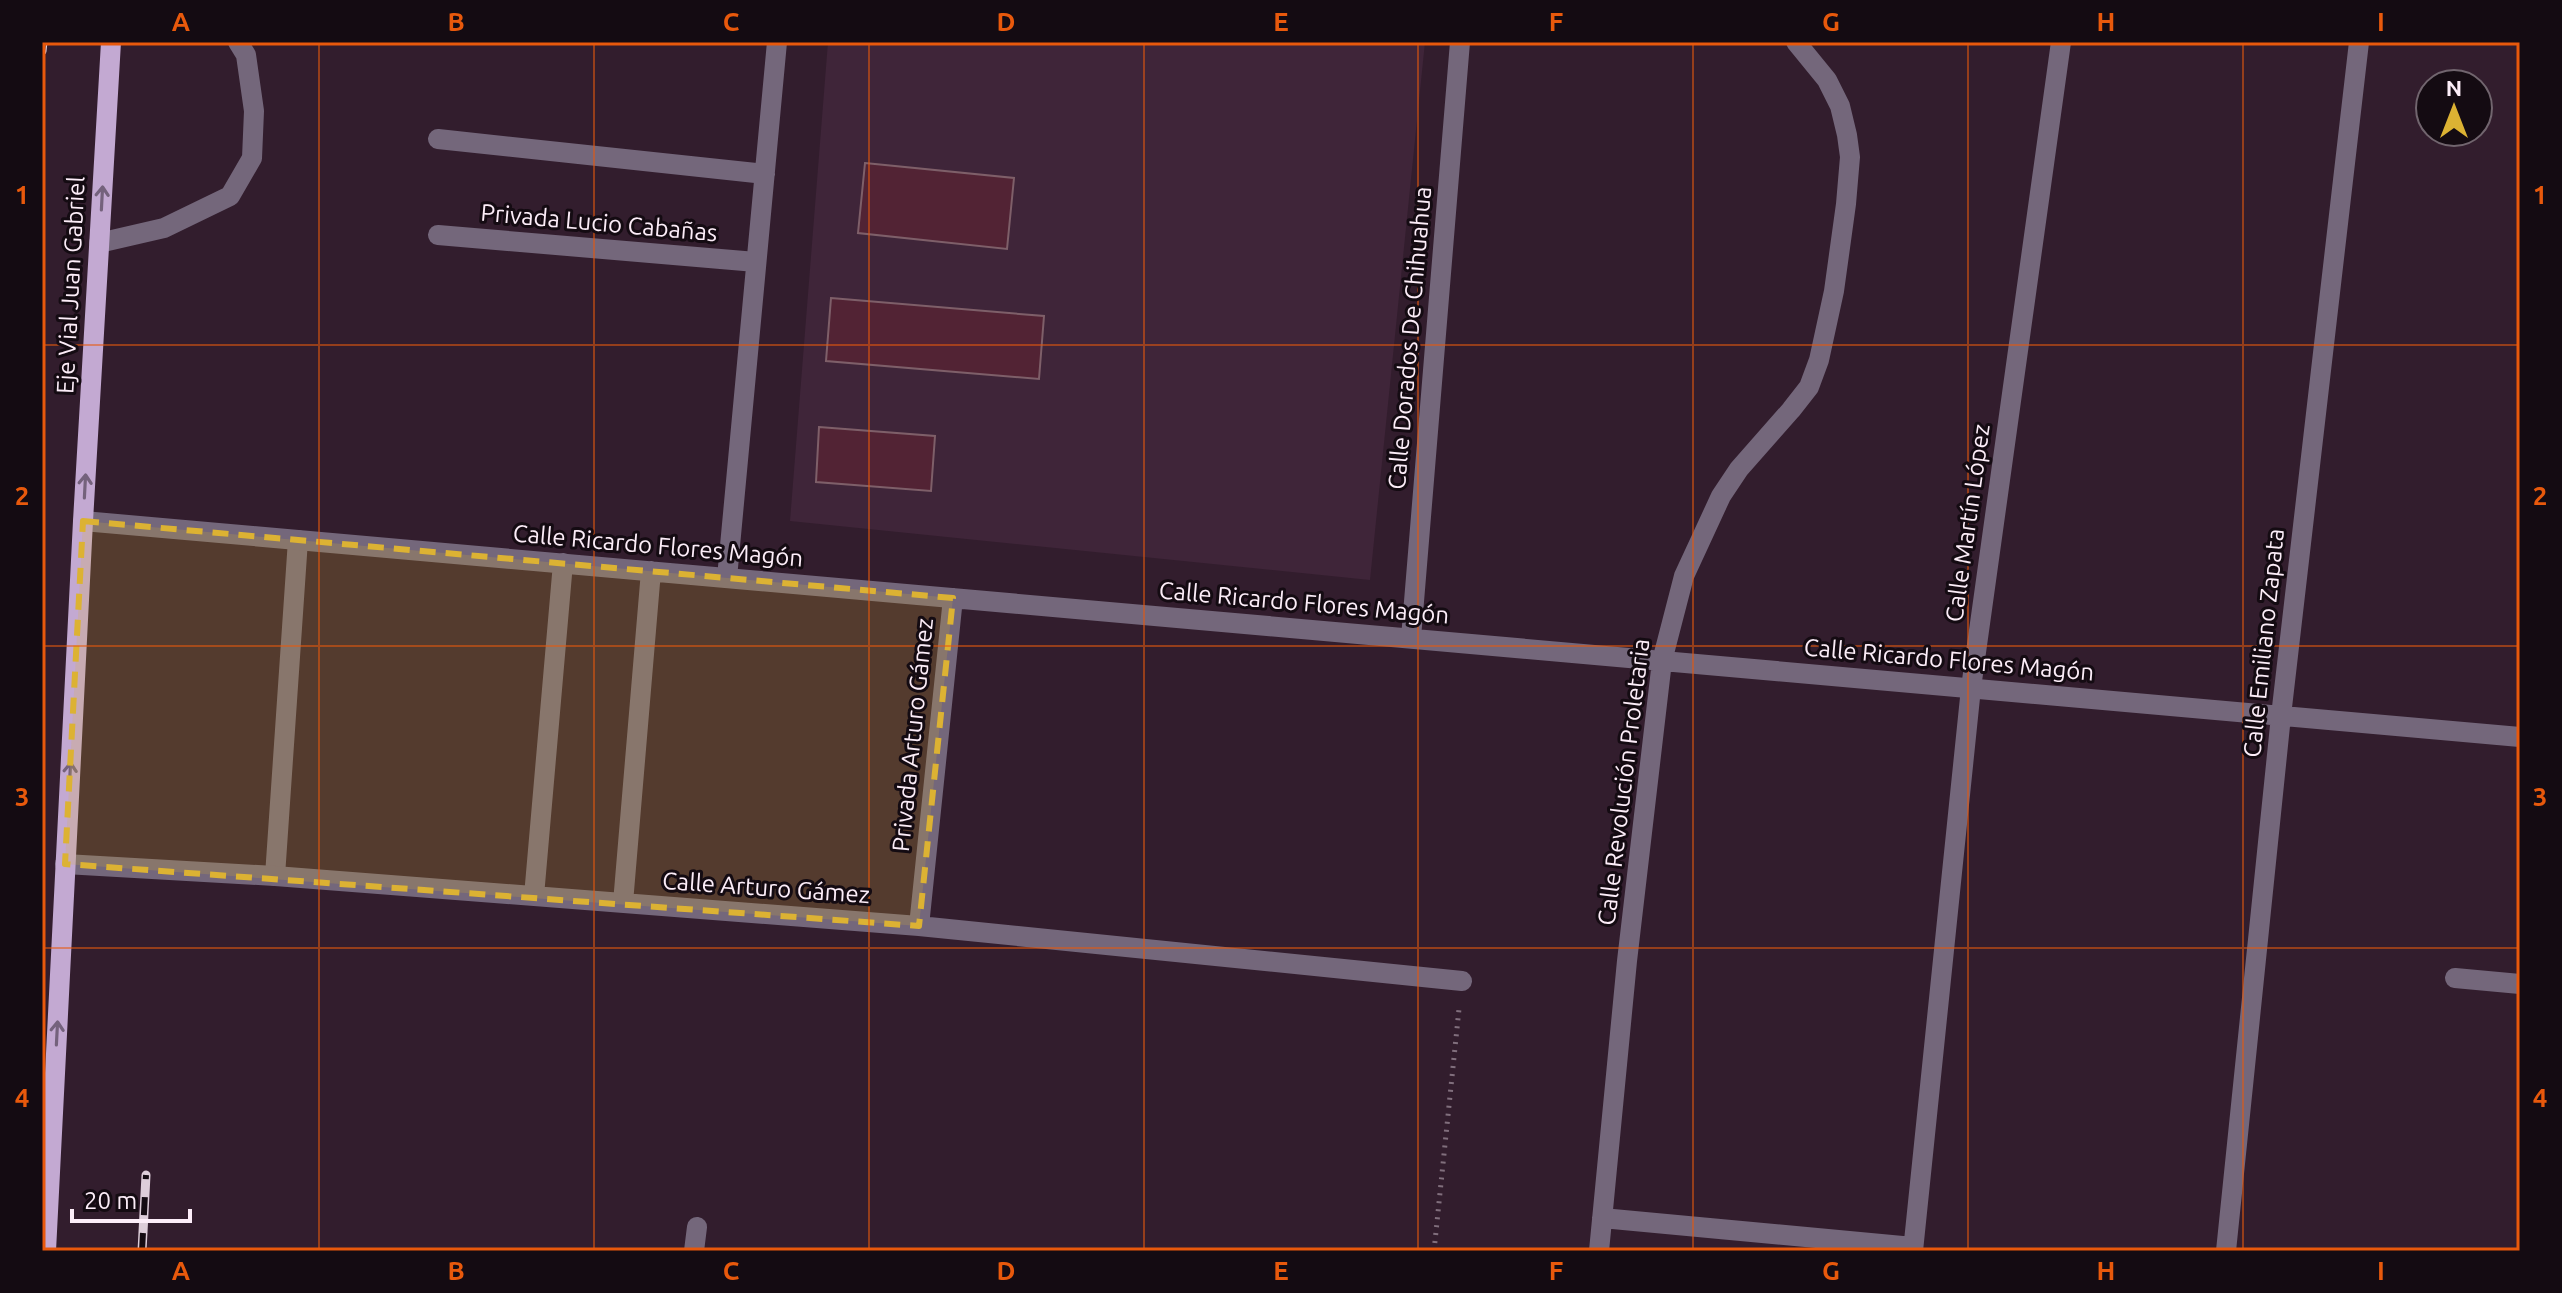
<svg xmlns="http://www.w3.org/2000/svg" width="2562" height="1293" viewBox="0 0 2562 1293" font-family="Ubuntu,sans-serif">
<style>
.built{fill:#3f2539}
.building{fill:#522334;stroke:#7e5f69;stroke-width:2}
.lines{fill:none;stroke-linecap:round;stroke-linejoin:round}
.path{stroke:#816f7d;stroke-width:5;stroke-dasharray:2 6;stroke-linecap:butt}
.lane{stroke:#74677b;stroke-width:20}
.street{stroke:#74677b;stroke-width:20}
.primary{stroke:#c3a9d2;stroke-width:20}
.rail-casing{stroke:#ddcdd9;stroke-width:9}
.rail{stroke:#140b12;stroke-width:6;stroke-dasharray:18;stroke-linecap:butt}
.oneway{stroke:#74627c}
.marked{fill:#dcb233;fill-opacity:0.2;stroke:#dcb233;stroke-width:6;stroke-dasharray:16 10;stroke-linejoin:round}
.grid{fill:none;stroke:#e8590c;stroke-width:2;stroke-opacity:0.55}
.labels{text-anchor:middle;stroke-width:6;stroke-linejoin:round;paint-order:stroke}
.street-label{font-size:24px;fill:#fcedf8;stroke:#140b12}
.neatline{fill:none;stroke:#e8590c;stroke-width:3}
.grid-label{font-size:26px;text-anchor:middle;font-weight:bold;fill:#e8590c}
</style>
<rect width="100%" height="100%" fill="#321d2d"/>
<path class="built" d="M828 42H1425L1370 580 790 521Z"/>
<path class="building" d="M865 163 1014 178 1007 249 858 233Z
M831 298 1044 316 1039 379 826 361Z
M819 427 935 436 931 491 816 482Z"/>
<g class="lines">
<path class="path" d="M1434 1251 1459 1009"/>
<path class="lane" d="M99 243 164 228 230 196 252 158 254 111 246 55 238 42
M1971 688 2061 42
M275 876 298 540
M2455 978 2520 984
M694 1251 697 1227"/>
<path class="street" d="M438 139 765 174
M438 235 756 262
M83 521 2520 737
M727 578 777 42
M1411 638 1460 42
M65 864 275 876 919 926 1462 981
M534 896 563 563
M623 903 651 571
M919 926 953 598
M1602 1218 1913 1247
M1599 1251 1627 961 1662 661 1684 576 1721 496 1739 469 1791 410 1809 387 1819 360 1834 291 1846 204 1850 157 1847 135 1840 106 1827 80 1796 42
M1913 1251 1971 688
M2226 1251 2281 716 2359 42"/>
<path class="primary" d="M46 1251 83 521 111 42"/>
<g class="rail-casing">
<path id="rail" d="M42 51 43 42
M142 1251 146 1175"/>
</g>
<use href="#rail" class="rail"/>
</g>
<defs><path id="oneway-shaft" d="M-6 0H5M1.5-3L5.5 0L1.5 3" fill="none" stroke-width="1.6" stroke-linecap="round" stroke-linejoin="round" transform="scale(2)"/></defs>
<g class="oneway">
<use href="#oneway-shaft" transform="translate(102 198) rotate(-87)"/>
<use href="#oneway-shaft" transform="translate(85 486) rotate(-87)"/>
<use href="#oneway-shaft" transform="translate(70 774) rotate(-87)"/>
<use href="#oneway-shaft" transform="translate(57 1033) rotate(-87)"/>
</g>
<path class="marked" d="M83 521 953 598 919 926 65 864Z"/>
<path class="grid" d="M319 42V1251M594 42V1251M869 42V1251M1144 42V1251M1418 42V1251M1693 42V1251M1968 42V1251M2243 42V1251M42 345H2520M42 646H2520M42 948H2520"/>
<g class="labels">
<g class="street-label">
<text transform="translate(599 223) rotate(5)" y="8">Privada Lucio Cabañas</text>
<text transform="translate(71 285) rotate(-87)" y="8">Eje Vial Juan Gabriel</text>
<text transform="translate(1410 338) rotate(-85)" y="8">Calle Dorados De Chihuahua</text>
<text transform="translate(1968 523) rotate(-82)" y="8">Calle Martín López</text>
<text transform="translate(658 546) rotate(5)" y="8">Calle Ricardo Flores Magón</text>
<text transform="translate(1304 603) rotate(5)" y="8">Calle Ricardo Flores Magón</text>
<text transform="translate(2264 643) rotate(-84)" y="8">Calle Emiliano Zapata</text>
<text transform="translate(1949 660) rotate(5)" y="8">Calle Ricardo Flores Magón</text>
<text transform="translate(913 735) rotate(-84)" y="8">Privada Arturo Gámez</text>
<text transform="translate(1624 782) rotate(-83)" y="8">Calle Revolución Proletaria</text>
<text transform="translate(766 888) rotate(4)" y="8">Calle Arturo Gámez</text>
</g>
</g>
<rect width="2562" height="1293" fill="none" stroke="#140b12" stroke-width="88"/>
<g transform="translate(2454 108)"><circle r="38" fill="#140b12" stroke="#71656e" stroke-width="2"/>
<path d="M0-6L14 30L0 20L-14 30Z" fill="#dcb233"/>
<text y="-12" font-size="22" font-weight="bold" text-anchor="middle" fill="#fcedf8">N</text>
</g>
<path d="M72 1209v12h118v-12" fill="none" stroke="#fcedf8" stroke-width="4"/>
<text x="84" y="1209" font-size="24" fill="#fcedf8" stroke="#140b12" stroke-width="6" paint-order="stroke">20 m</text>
<rect x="44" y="44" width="2474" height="1205" class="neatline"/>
<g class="grid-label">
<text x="181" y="31">A</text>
<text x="456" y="31">B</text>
<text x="731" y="31">C</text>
<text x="1006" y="31">D</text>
<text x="1281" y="31">E</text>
<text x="1556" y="31">F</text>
<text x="1831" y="31">G</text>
<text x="2106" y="31">H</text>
<text x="2381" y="31">I</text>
<text x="22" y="204">1</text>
<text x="2540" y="204">1</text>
<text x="22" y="505">2</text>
<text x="2540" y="505">2</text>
<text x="22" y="806">3</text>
<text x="2540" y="806">3</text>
<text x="22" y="1107">4</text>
<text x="2540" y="1107">4</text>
<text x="181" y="1280">A</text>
<text x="456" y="1280">B</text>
<text x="731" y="1280">C</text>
<text x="1006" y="1280">D</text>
<text x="1281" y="1280">E</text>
<text x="1556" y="1280">F</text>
<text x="1831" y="1280">G</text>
<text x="2106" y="1280">H</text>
<text x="2381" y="1280">I</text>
</g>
</svg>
